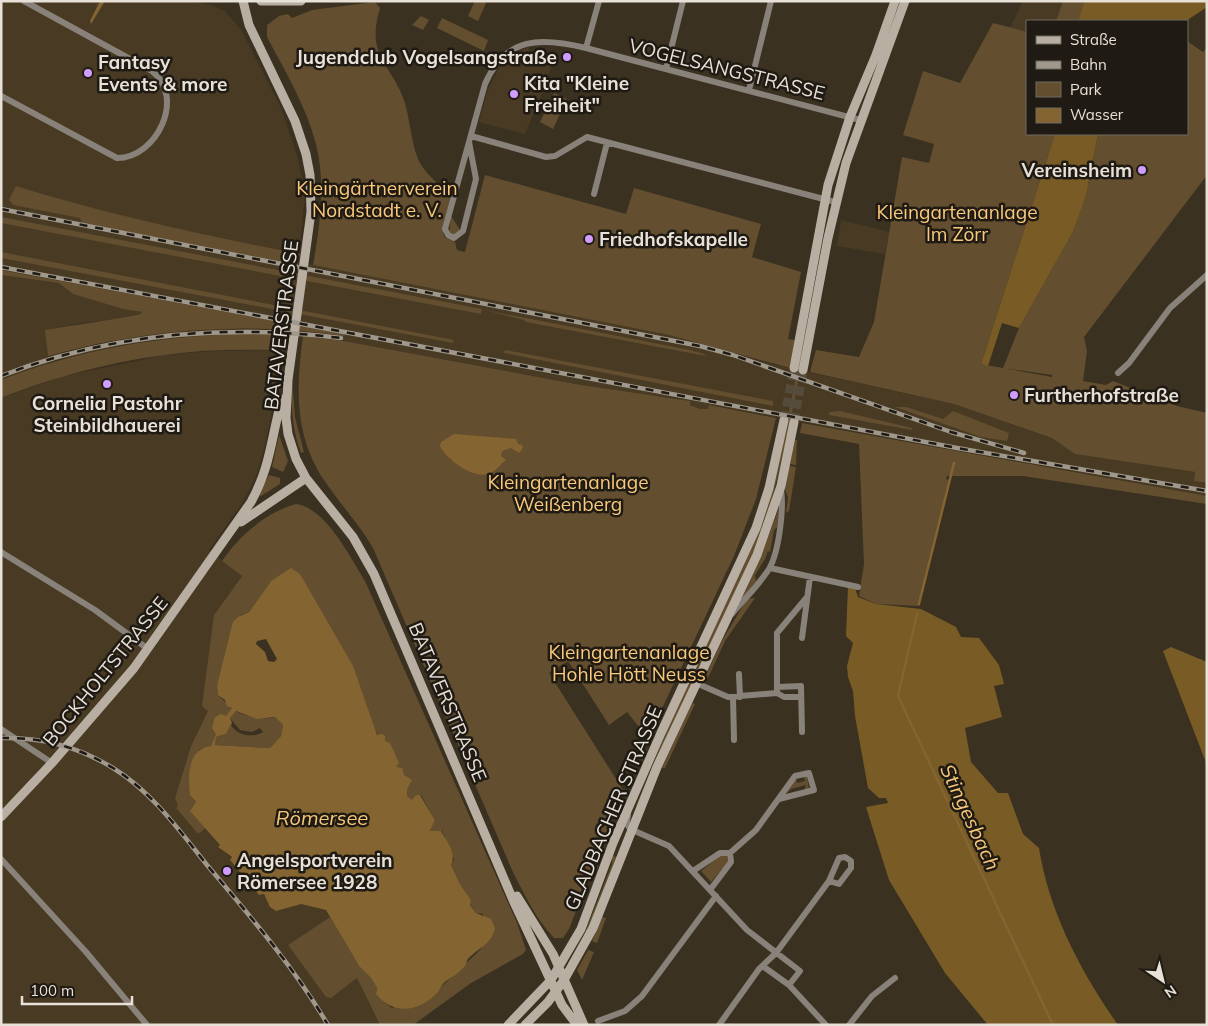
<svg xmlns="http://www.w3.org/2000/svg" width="1208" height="1026" viewBox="0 0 1208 1026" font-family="Mulish,sans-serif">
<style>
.built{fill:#483a23}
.green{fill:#634f2f}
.forest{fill:#795b25}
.water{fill:#846531;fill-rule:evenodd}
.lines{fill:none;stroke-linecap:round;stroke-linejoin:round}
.stream{stroke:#846531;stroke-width:2.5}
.secondary-tunnel{stroke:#554b3c;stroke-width:9;stroke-dasharray:9 4.5;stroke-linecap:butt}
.street{stroke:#88827a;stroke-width:6}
.secondary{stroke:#b8afa2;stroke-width:9}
.rail-casing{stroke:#9f988b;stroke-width:4.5}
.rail{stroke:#1f1a13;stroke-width:2.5;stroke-dasharray:8;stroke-linecap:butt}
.poi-dot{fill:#d09dff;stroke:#1f1a13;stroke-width:2}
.labels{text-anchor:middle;stroke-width:5;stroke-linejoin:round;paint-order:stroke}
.poi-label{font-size:19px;font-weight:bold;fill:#e7e1d7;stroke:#1f1a13;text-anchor:start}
.street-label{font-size:19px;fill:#e7e1d7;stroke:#1f1a13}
.park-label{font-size:19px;fill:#f9c97b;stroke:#1f1a13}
.water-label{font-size:20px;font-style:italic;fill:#f7c879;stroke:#1f1a13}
</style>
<rect width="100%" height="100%" fill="#3b3121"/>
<path class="built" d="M1 1H191L212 5 226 12 242 31 281 108 298 158 305 195 298 262 669 335 775 365 954 404 1052 438 1076 454 1195 472 1194 481 1207 483V496L710 405 708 409H700L677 398 622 393 344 341 303 336 211 335 143 341 57 360 1 380V275L59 283 73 294 123 309 142 312 141 314 116 320 81 323 46 330 48 356 141 335 212 328 286 330 344 336 1 270Z
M1023 1H1063L1056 21H1027V32L1010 28Z
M528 47 531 56 555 53 547 81 525 134 479 122 488 89 499 68 512 55Z
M841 220 889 232 885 254 837 246Z
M283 350 266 442 257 474 243 502 209 550 242 576 214 615 208 711 191 746 175 798 179 806 177 809 198 834 206 828 220 845 218 847 232 858 230 860 259 895 264 894 271 907 301 904 326 910 330 917 288 945 331 998 357 978 380 1025H1V398L64 376 165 355 213 351Z"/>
<path class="green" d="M475 1H487L478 21 468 16Z
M1063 1H1084L1078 21H1056Z
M375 2 380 8C365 58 392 63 405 103 410 121 411 141 418 159 422 170 435 180 442 189L450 186 453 191 443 230 444 237 455 242 457 250 465 252 485 175 626 214 634 188 761 224 752 257 801 272 788 339 795 340 790 368 669 335 313 265C320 226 326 183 316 144 306 106 285 71 267 37V25L279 16 288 14 292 18 312 10Z
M421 16 429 20 423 30 412 25Z
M442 18 488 40 484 51 437 28Z
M993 23 1027 32V134H1055L981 364 1052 377V375L1003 368 1019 328 1073 232 1086 196 1098 134H1187V41L1203 52 1207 48V175L1084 337 1087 351 1083 381 1106 385 1113 381 1177 406 1207 413V483L1194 481 1195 472 1075 454 1052 438 954 404 810 372 816 350 859 357 874 322 902 157 929 163 934 144 903 135 923 71 960 83Z
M554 93 567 99 553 129 540 122Z
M16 186C109 215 204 235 300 254L298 262 284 260V262L82 223 80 218 13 205 9 200Z
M451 216 460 230 455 235 449 233Z
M1 217 482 309 481 314 1 223Z
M1 252 454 340 453 343 1 258Z
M1 270 345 334 344 336C244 321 145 329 48 356L45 330C77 324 110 321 141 314L142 312 123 309 73 294 59 283 1 275Z
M485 310 690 350 704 354 706 356 526 322 524 320Z
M241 334 287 335 283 350C252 350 221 349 191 352 126 358 61 374 1 398V380C78 350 158 336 241 334Z
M303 336 344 341 581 385 690 401V405L700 409H708L709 405 776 418 756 499 734 556 648 738 627 712 609 725 568 661 549 673 623 790 569 929 563 938H554C536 919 524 894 512 870L373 548C359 524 340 504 324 480 294 435 296 387 303 336Z
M505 350 773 401V406L504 353Z
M801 351H804L788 433 769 512 750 561 633 813 675 711 759 533 779 463Z
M292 380 295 417 304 452 301 453C292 429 291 406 292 380Z
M895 407H906L943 419 953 411 1009 433 1007 441 981 437Z
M840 411 912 428V430L829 415 830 412Z
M802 423 1207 496V504L1023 476H947L946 479 949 480 919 606 876 604 859 596 864 564 859 444 800 433Z
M279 435 288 461 283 472 272 467Z
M795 440H797L796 465 790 464Z
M789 466 796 467 789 511 786 513 788 497 785 490Z
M269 475 280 478V484L261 496 259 494Z
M296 504C326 508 350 557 365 581L517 923 526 950 523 954 471 983 413 1025H380L357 978 331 998 326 997 288 945 330 917 359 966 371 978 377 988 376 994 392 1008 440 988 481 949 483 914 476 913 470 904 471 900 460 884 451 865 454 859 442 831H430L435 820 421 795 412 800 407 796 404 775 396 767 385 741 378 736 300 574 271 581 249 612 241 615 217 686 218 695 232 708 211 746 199 750 190 767 196 801 191 809 206 828 198 834 176 808 178 806 175 798 191 746 208 711 202 706 214 615 242 576 222 561C239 536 266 512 296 504Z
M779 508 777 527 774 530 770 552 768 551 765 559 755 575 756 581 741 600 760 559Z
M755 598 725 641 707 680 704 679 723 639 747 599Z
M692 703 695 704 665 768H662Z
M235 711C246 716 265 721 275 717L283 725 281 736 270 748 215 745 216 737 226 734 231 725C237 736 254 738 263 732L260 728 252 732 240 730 230 718Z
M804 777H807L809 789 804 791 806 785 791 789 786 794 796 779 797 783 805 781Z
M612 855 616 857 590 926 582 940 612 864Z
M721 855 727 856 728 862 711 882 701 871Z
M602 917 606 918 597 943 592 941Z
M588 950 594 952 582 980 577 970Z"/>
<path class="forest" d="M1084 1H1207V7L1186 21H1078Z
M1055 134H1098L1086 196 1073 232 1019 328 1002 323 988 366 981 364Z
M848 587 855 588 858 597 876 604 921 609 956 627 961 637 979 638 999 665 1004 684 994 686 1002 717 965 728 971 762 998 793H1008L1023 834 1039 848C1049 912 1081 972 1118 1025H988L945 973 889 880 866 807 888 803 886 798H879L868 788 855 716 853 691 848 677 847 666 853 643 846 636Z
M1171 647 1207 662V765L1163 651Z"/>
<path class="water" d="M100 1H105L91 24 90 21Z
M454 434 516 439 518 444 522 445 523 448 519 453 511 448 502 451 501 456 506 460C500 464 496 472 488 474 473 479 446 459 440 446L441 442Z
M291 568 300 574 353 666 377 735 382 734 385 736V741L390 743 399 763 396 767 402 768 404 775 412 780 407 789V796L412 800 416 795H420L435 820 430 831H441C447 842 457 853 451 865L460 884 471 900 470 905 476 913 491 919 495 928C492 944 478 948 468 959 467 960 466 966 463 968 458 974 451 977 445 982 441 985 440 991 436 994 418 1012 393 1015 376 994L377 988 371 978 359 966 326 910 301 904 276 911 270 907 264 894 259 895 230 860 232 857 218 847 220 845 190 811 196 801 190 795C188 776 187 749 211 746L216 734 212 728 215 717 221 714 226 716 232 708 227 706 225 700 218 695 217 686 233 622 238 617 249 612 271 581ZM266 639 277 659 274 662 268 661 265 652 256 644 257 641ZM236 711 257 719 275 717 283 725 281 736 270 748 215 745 216 737 226 734 232 723 230 718Z"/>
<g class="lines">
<path class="stream" d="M919 604 954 463
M917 614 898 696 1053 1025"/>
<path class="secondary-tunnel" d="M784 420 794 368
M794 422 803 370"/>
<path class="street" d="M586 48 599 1
M666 69 683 1
M749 90 771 1
M1 96 117 158C157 158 186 97 152 71L24 1
M471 136 546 157 555 156 587 137 835 202
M469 142 476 179 463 231 454 238 448 235 445 229 485 84C506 36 541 37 586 48L860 120
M594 194 607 143
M1118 373 1129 363 1170 308 1207 275
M1 552 95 610 148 649
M770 568 858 587
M732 614C744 599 759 585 769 569 779 552 784 509 781 489
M802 638 810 577
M739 674 740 697
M696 683 728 697 777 693 784 697H801
M777 687 801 686 802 732
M777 693V633L807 597
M733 697 734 740
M1 729 52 763
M628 814 627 824 630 829 669 846 747 930 800 971 789 985
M730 853 756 830 795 776 809 773 814 790 779 799
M1 859 86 952 147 1025
M693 871 720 853H730L731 862 710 890
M764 967 789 985 826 1025
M598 1021 625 1011 642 996 716 896
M719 1025 759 969 776 953 829 881 839 858 845 857 851 861V868L839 884 829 881
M849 1025 872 996 895 978"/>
<path class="secondary" d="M243 1 249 25 295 121 306 154 310 175 311 212 288 380 286 418 288 434 296 459 306 478 353 537 374 574 513 900 562 1005 577 1025
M261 1H301
M794 368 828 185 850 117 876 55 895 1
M803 370 828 238 846 163 905 1
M241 522 306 478
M1 817 52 763 134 668 251 502C271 466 271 437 282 399
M517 896 553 954 584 1025
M508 1025 551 980 581 929 613 843 661 733 756 528 769 488 784 420
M525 1025 548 1002 564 980 593 928 657 767 757 555 781 486 794 422"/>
<g class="rail-casing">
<path id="rail" d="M1 209 700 346 733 355 951 432 1024 453
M1 267 957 448 1207 491
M1 376C111 333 224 324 341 338
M1 738C41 737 79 747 113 768 152 792 179 830 207 865 250 916 294 967 328 1025"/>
</g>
<use href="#rail" class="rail"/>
</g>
<g class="poi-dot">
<circle cx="567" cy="57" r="5"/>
<circle cx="88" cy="73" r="5"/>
<circle cx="514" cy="94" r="5"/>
<circle cx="1142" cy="170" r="5"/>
<circle cx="589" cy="239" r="5"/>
<circle cx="107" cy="384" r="5"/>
<circle cx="1014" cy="395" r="5"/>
<circle cx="227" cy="871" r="5"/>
</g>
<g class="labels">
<g class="poi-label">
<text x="557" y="64" text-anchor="end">Jugendclub Vogelsangstraße</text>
<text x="98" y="69">Fantasy<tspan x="98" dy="22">Events &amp; more</tspan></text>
<text x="524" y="90">Kita "Kleine<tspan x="524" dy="22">Freiheit"</tspan></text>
<text x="1132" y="177" text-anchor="end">Vereinsheim</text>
<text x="599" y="246">Friedhofskapelle</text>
<text x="1024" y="402">Furtherhofstraße</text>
<text x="107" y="410" text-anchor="middle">Cornelia Pastohr<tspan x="107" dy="22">Steinbildhauerei</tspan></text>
<text x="237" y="867">Angelsportverein<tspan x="237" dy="22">Römersee 1928</tspan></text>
</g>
<g class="street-label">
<text transform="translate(727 69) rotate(14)" y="7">VOGELSANGSTRASSE</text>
<text transform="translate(281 325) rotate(-83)" y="7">BATAVERSTRASSE</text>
<text transform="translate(105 671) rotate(-51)" y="7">BOCKHOLTSTRASSE</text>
<text transform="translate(448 702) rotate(67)" y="7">BATAVERSTRASSE</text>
<text transform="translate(613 808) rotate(-67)" y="7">GLADBACHER STRASSE</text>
</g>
<g class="park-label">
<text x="377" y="195">Kleingärtnerverein<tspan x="377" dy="22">Nordstadt e. V.</tspan></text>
<text x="957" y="219">Kleingartenanlage<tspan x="957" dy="22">Im Zörr</tspan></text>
<text x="568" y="489">Kleingartenanlage<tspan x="568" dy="22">Weißenberg</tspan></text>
<text x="629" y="659">Kleingartenanlage<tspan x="629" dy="22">Hohle Hött Neuss</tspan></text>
</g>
<g class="water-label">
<text transform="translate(970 817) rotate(65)" y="7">Stingesbach</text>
<text x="322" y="825">Römersee</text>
</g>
</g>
<rect width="1208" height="1026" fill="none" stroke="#e7e1d7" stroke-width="5"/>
<rect x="1026" y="20" width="162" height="115" fill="#1f1a13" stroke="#6f6a61"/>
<rect x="1036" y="36" width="25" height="8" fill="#b8afa2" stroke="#6f6a61"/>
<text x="1070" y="45" font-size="15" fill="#e7e1d7">Straße</text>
<rect x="1036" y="61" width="25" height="8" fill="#9f988b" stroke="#6f6a61"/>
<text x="1070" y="70" font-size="15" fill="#e7e1d7">Bahn</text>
<rect x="1036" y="82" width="25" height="15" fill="#634f2f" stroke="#6f6a61"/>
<text x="1070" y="95" font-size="15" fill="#e7e1d7">Park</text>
<rect x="1036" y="108" width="25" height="15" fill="#846531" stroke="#6f6a61"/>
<text x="1070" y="120" font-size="15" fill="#e7e1d7">Wasser</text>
<g transform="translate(1163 981) rotate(145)" stroke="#1f1a13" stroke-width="4" paint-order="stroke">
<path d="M0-4L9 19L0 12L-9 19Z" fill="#e7e1d7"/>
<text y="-8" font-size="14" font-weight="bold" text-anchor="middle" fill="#e7e1d7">N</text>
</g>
<path d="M22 996v8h110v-8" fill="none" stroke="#e7e1d7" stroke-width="2.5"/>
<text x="30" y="996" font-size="15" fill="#e7e1d7" stroke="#1f1a13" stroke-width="4" paint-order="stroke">100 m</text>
</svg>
